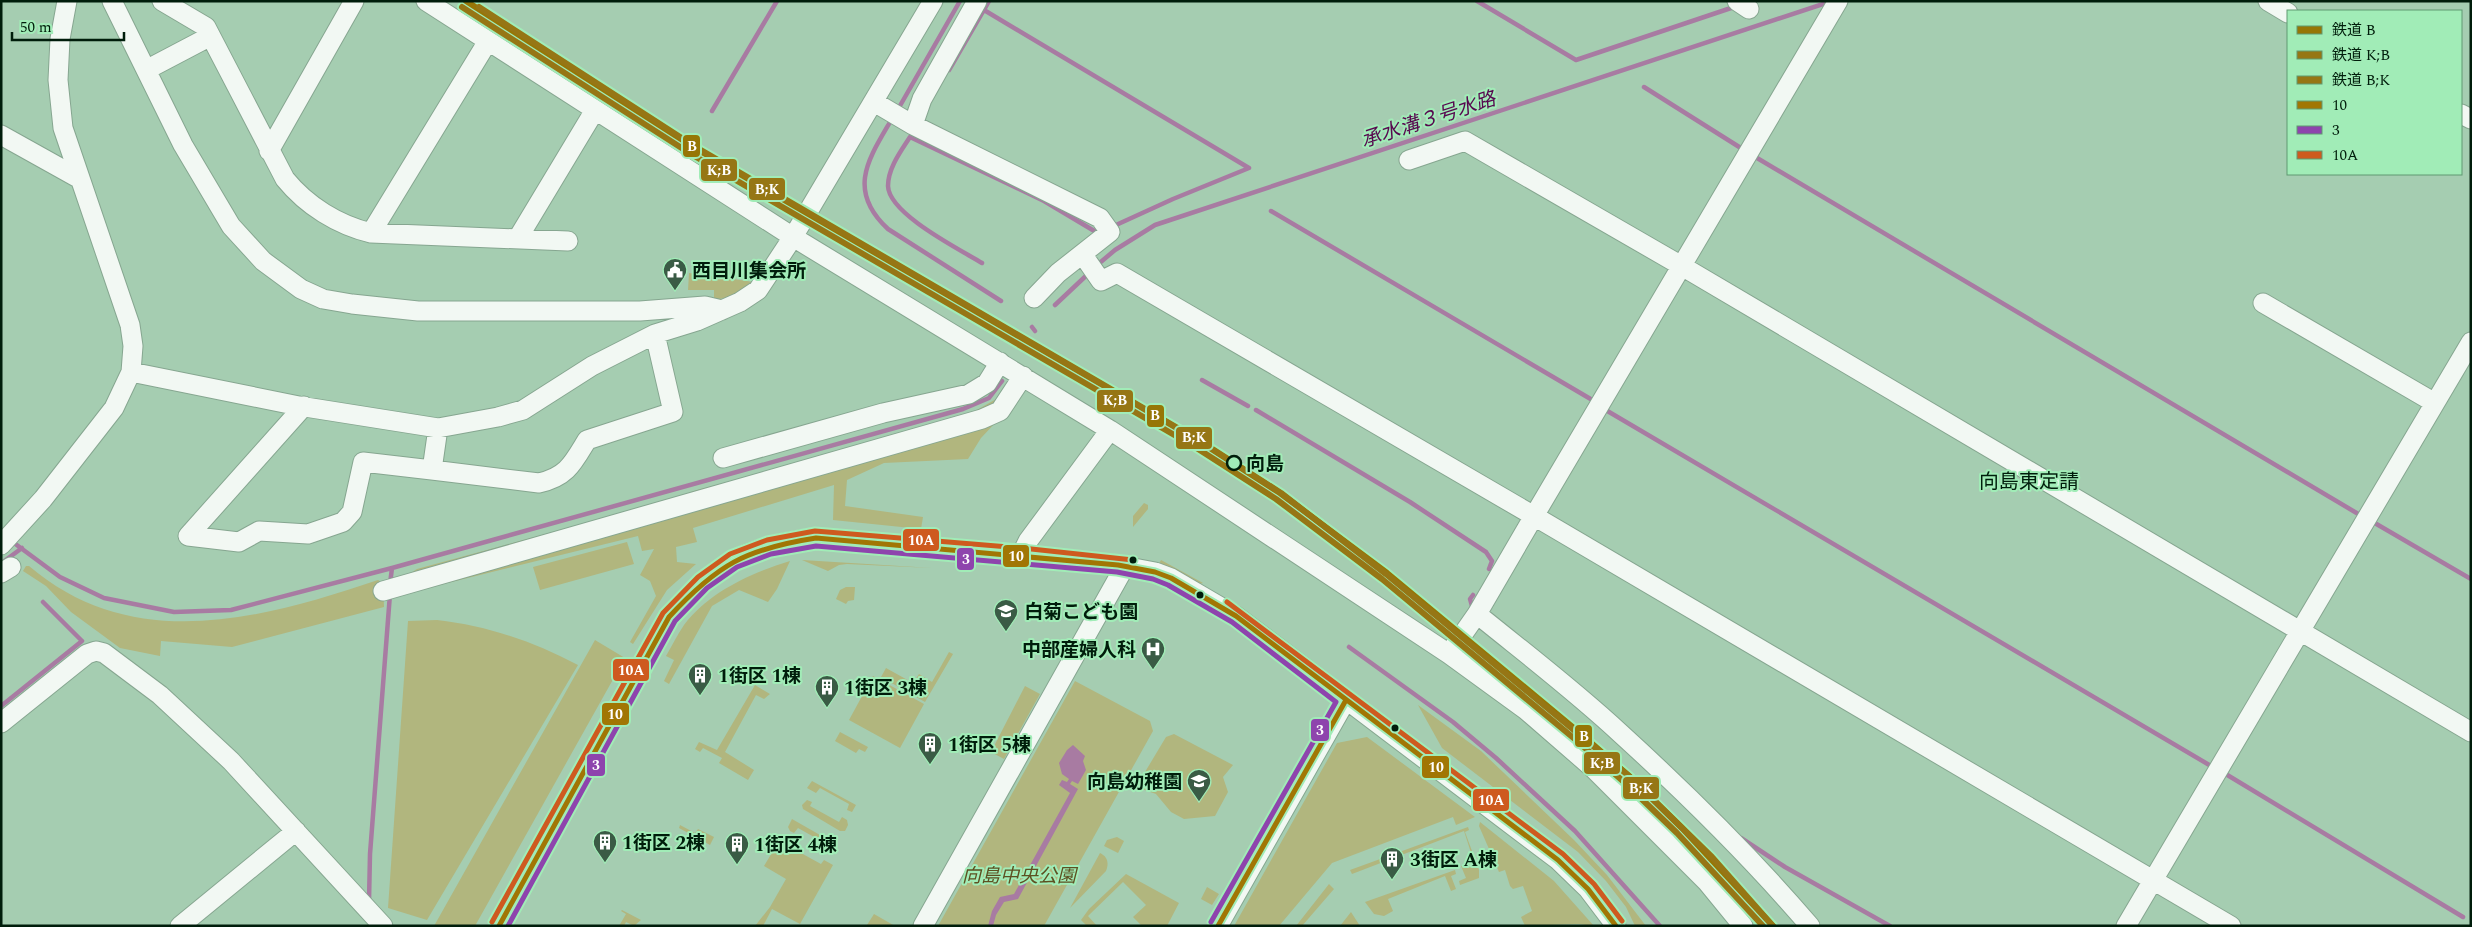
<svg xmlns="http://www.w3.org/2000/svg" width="2472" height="927" viewBox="0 0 2472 927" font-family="Spectral,'Noto Sans JP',serif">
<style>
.green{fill:#b1b67e}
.water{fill:#a87ba2}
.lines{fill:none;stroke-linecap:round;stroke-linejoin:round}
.stream{stroke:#a87ba2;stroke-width:4.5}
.minor-casing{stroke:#86a690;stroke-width:21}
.minor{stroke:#f2f8f3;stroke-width:19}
.bus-1-casing{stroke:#a1ecb7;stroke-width:9}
.bus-2-casing{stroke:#a1ecb7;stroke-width:9}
.bus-3-casing{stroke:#a1ecb7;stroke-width:9}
.bus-1{stroke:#a17604;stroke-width:5}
.bus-2{stroke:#8e44ad;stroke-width:5}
.bus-3{stroke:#ce5a1f;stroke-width:5}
.rail-1-casing{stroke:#a1ecb7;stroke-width:10}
.rail-2-casing{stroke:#a1ecb7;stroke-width:10}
.rail-3-casing{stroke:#a1ecb7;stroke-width:10}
.rail-1{stroke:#967606;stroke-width:6}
.rail-2{stroke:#967615;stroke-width:6}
.rail-3{stroke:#967615;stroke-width:6}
.stop-dot{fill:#a1ecb7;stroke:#001d0b;stroke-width:2.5}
.bus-dot{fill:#001d0b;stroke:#a1ecb7;stroke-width:2}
.labels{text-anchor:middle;stroke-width:4;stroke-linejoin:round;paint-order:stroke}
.poi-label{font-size:19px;font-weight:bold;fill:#001d0b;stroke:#a1ecb7;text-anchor:start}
.stop-label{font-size:19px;font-weight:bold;fill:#001d0b;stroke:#a1ecb7;text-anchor:start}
.park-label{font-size:19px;font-style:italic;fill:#5d5021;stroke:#a1ecb7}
.water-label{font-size:20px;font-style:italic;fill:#57084f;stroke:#a1ecb7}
.neighbourhood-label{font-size:20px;fill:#001d0b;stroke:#a1ecb7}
.line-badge{stroke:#a1ecb7;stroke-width:2}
.badge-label{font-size:14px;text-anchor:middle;font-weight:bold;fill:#fff}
</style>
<rect width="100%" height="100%" fill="#a5cdb1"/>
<path class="green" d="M689 273 747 281 752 282 741 295 714 300V290H688Z
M998 398 1013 404 981 438 968 459 884 463 847 480 845 506 923 517 921 529 833 520 834 485 693 528 697 542 676 547 677 562 696 564 667 590 633 644 630 642 656 596 650 581 640 575 654 549 642 551 638 536 403 594 406 576 417 569 659 503 697 490 809 461 975 411Z
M1144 503 1148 505V509L1133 527V516Z
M627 542 634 564 540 590 533 567Z
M802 560 932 568 847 564 839 565 828 571Z
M1161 560 1203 583 1196 585 1156 569Z
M790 561 777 589 768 602 739 590 712 606 669 684 664 681 674 660 666 656C672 646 677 635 684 625 709 592 751 573 790 561Z
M26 566H29C133 655 262 619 378 580L383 583 384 607 232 647 161 641 160 656 120 648 71 612 46 586 23 571Z
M846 587H855L854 600 848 601 846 604 836 599 840 590Z
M437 620C488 626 532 641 578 665L427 920 388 908 408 621Z
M595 640 625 658 475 926H434Z
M949 652 953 654 925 702 881 677 886 668 913 683 919 674 932 682Z
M873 676 924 704 900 748 849 720Z
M1075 681 1150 721 1153 731 1044 926H938Z
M755 685 770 694 764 699 756 695 725 752 754 770 748 780 719 763 722 758 703 748 700 752 695 749 699 742 717 750Z
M1025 686 1040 694 1004 759 991 752Z
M1418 705 1481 751 1574 840 1607 875 1646 926H1635L1626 907 1606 881 1578 852 1442 748Z
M840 732 868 747 865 752 859 749 856 753 835 741Z
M1174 734 1233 765 1223 777 1228 792 1215 816 1184 819 1171 812 1156 794 1136 787 1166 737Z
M1367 737 1475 817 1456 825 1453 817 1332 863 1279 926H1234L1337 743Z
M812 781 856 805 852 812 847 810 849 804 820 788 816 793 807 788Z
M807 800 812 802 810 806 839 822 842 817 847 820 848 825 845 831H840L803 809 802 805Z
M792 819 834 843 836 846 833 851H827L830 846 798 828 794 833 790 831 788 827Z
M1480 822 1554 881 1594 926 1578 924 1525 926 1521 917 1532 911 1523 886 1513 889 1510 886 1505 870 1499 872 1479 826Z
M680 825 695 833 698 829 714 837 710 845 679 828Z
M1468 827 1469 830 1465 832 1479 870V878L1460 885 1459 881 1466 878 1461 866 1474 862 1464 831 1352 874 1350 870Z
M1117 837 1124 841 1118 853 1104 846 1107 840Z
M779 841 821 864 824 860 833 865 800 924 772 909 763 926H755L770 907 786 879 764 866Z
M1100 853C1108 857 1109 863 1106 871L1070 908Z
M1455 870 1456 874 1451 876 1456 889 1451 891 1445 876 1388 899 1393 911 1384 916 1374 914 1365 902Z
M1126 874 1179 903 1167 926H1142L1133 917 1146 905 1123 882 1088 916 1097 926H1087L1081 920 1089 909Z
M1329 884 1334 889 1302 926H1296Z
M1207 887 1219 894 1212 905 1201 899Z
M622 910 641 920 634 926 626 922 624 926H619L626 914 621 911Z
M1351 912 1360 926H1340Z
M874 914 895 926 867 925Z"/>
<path class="water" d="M1073 745 1085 756 1083 761 1086 770 1078 784 1072 781 1070 784 1078 789 1018 899 1004 902 996 915 993 926H988L992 911 1000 897 1014 894 1070 793 1059 785 1062 780 1067 782 1069 779 1062 774 1059 763 1067 750Z"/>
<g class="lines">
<path class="stream" d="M1477 1 1576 60 1734 7
M984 10 1249 168 1173 199 1116 225
M949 70 989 1
M1644 87 1744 150
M712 111 777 1
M897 111 960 1
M893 117C870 157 845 189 888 229L1001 301
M1752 155 2360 515
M1271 211 1594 401
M982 263C959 249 889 214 888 186 888 168 901 151 910 137L1044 201 1096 232
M1096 266 1115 250 1155 225 1829 2
M1055 305 1089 273
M1032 327 1035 331
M1202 380 1248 406
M1604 409 2211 766
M1256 410 1410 502 1486 552 1492 561 1489 569
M2373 522 2471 579
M10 540 60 577 104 598 174 612 231 610 392 568 963 409 989 398 1002 381
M3 562 22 548
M390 584 392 568
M1472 606 1470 599 1473 595
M1349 647 1453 722 1496 758 1575 831 1660 926
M1 706 82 641 43 602
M2224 773 2463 917
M1741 838 1785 867 1890 926
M369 901 370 854 390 594"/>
<g class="minor-casing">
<path id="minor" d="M112 1 183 145 231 226 263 261 301 289 323 299 352 304 418 311H640L705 306 722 310
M162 1 206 27 285 179C307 206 338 225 371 233L568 241
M426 1 793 237 1110 430 1449 654 1526 710 1594 769 1707 882 1743 926
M1737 1 1749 9
M1838 1 1534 516 2231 926
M2268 1 2288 13
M146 70 205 39
M874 102 913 125 1100 218 1110 232 1058 273 1034 298
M2461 114 2471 119
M913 125 922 99 977 1
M1 135 80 179
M269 151 354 1
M1409 160 1465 141 1680 265 2471 732
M371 233 488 41
M518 238 595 110
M1083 255 1101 281 1117 273 1534 516 1477 614 1449 654
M2263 303 2435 403
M131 372 299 406 438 428 498 417 523 410 592 366 655 334 697 321 740 302 758 290 793 237 933 1
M304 406 188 536 239 542 259 531 308 534 343 522 352 512 363 462 432 470
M438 428 432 470 539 483C567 477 573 463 587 440L673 412 655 334
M723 458 883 413 969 394 987 383 1000 362
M1 545 43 499 114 408 131 372 133 346 130 325 63 128 58 80 60 39 67 1
M1021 555 1028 541 1110 430
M1 573 11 567
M383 591 982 419 1000 411 1023 376
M1477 614C1525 653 1575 691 1620 733 1687 794 1751 857 1810 926
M1 723 87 654 96 651 104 653 160 695 231 761 383 926
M180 926 296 831
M499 926 669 617C718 562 743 548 816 538L1021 555 1118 565 1155 572 1171 578 1236 616 1558 860 1588 889 1616 926
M923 926 1125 566
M1218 926 1346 700
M2126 926 2471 342"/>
</g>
<use href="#minor" class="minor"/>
<g class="bus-1-casing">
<path id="bus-1" d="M499 926 669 617C717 565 745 549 816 538L1118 565 1155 572 1171 578 1236 616 1558 860 1588 889 1616 926
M1218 926 1346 700"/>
</g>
<g class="bus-2-casing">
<path id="bus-2" d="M508 926 675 621 707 588 737 567 771 554 816 546 1117 572 1153 579 1168 585 1232 622 1336 702 1211 922"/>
</g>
<g class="bus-3-casing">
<path id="bus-3" d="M1227 602 1563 854 1594 884 1622 921
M492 922 663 613 698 577 730 554 767 540 815 531 1022 548 1133 560"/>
</g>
<use href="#bus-1" class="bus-1"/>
<use href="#bus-2" class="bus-2"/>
<use href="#bus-3" class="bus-3"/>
<g class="rail-1-casing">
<path id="rail-1" d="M466 1 695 148 1199 441 1280 493 1387 573 1581 734 1629 776 1682 828 1773 926"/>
</g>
<g class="rail-2-casing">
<path id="rail-2" d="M462 7 691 154 1195 447 1276 499 1382 579 1576 740 1624 782 1677 833 1763 926"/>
</g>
<g class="rail-3-casing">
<path id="rail-3" d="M479 7 694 146 1200 441 1281 493 1386 574 1628 775 1712 857 1773 926"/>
</g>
<use href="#rail-1" class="rail-1"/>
<use href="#rail-2" class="rail-2"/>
<use href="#rail-3" class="rail-3"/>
</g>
<defs>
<g id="civic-pin" transform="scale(1.25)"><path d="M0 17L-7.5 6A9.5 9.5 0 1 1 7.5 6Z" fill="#3a5b45" stroke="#a1ecb7"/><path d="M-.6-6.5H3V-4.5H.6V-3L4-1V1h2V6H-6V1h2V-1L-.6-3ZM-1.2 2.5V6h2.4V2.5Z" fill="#fff"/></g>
<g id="school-pin" transform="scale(1.25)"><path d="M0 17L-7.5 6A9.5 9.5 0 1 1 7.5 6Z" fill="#3a5b45" stroke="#a1ecb7"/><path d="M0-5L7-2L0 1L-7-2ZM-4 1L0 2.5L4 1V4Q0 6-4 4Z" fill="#fff"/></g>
<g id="hospital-pin" transform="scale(1.25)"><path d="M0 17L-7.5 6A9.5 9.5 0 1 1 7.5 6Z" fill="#3a5b45" stroke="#a1ecb7"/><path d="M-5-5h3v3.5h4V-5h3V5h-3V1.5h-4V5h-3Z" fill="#fff"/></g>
<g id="building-pin" transform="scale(1.25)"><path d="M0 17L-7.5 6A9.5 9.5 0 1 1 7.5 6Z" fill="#3a5b45" stroke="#a1ecb7"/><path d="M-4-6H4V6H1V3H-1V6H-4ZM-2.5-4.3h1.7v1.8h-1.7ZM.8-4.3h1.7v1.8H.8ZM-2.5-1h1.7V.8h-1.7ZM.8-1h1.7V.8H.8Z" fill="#fff"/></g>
</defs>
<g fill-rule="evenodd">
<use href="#civic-pin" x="675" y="270"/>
<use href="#school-pin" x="1006" y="611"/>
<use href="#hospital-pin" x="1153" y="649"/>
<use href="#building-pin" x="700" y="675"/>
<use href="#building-pin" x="827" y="687"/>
<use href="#building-pin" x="930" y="744"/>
<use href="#school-pin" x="1199" y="781"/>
<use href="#building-pin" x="605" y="842"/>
<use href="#building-pin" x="737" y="844"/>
<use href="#building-pin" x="1392" y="859"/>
</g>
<circle class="stop-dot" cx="1234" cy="463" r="7"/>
<g class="bus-dot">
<circle cx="1133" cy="560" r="4.5"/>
<circle cx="1200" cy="595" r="4.5"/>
<circle cx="1395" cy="728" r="4.5"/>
</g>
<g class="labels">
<g class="poi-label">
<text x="692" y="277">西目川集会所</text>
<text x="1024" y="618">白菊こども園</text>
<text x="1136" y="656" text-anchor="end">中部産婦人科</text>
<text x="718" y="682">1街区 1棟</text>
<text x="844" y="694">1街区 3棟</text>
<text x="948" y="751">1街区 5棟</text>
<text x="1182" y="788" text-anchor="end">向島幼稚園</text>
<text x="622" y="849">1街区 2棟</text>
<text x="754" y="851">1街区 4棟</text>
<text x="1410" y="866">3街区 A棟</text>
</g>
<g class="stop-label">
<text x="1246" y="470">向島</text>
</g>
<g class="park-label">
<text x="1019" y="882">向島中央公園</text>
</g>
<g class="water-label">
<text transform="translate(1428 119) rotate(-18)" y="7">承水溝３号水路</text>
</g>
<g class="neighbourhood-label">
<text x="2029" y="488">向島東定請</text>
</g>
</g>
<g class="line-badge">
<rect x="682" y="134" width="19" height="24" rx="5" fill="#967606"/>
<rect x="700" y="158" width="38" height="24" rx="5" fill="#967615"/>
<rect x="748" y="177" width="38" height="24" rx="5" fill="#967615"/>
<rect x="1096" y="389" width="38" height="24" rx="5" fill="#967615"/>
<rect x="1146" y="404" width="19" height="24" rx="5" fill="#967606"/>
<rect x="1175" y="426" width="38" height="24" rx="5" fill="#967615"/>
<rect x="902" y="528" width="38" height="24" rx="5" fill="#ce5a1f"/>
<rect x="1002" y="544" width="28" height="24" rx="5" fill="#a17604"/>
<rect x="956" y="547" width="19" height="24" rx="5" fill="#8e44ad"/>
<rect x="612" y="658" width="38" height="24" rx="5" fill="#ce5a1f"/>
<rect x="601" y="702" width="29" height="24" rx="5" fill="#a17604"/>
<rect x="1310" y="718" width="20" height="24" rx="5" fill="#8e44ad"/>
<rect x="1574" y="724" width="19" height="24" rx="5" fill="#967606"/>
<rect x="1583" y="751" width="38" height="24" rx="5" fill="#967615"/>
<rect x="586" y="753" width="20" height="24" rx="5" fill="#8e44ad"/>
<rect x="1421" y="755" width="29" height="24" rx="5" fill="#a17604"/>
<rect x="1622" y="776" width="38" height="24" rx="5" fill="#967615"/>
<rect x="1472" y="788" width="38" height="24" rx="5" fill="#ce5a1f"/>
</g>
<g class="badge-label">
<text x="692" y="151">B</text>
<text x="719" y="175">K;B</text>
<text x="767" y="194">B;K</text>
<text x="1115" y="405">K;B</text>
<text x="1155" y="420">B</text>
<text x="1194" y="442">B;K</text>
<text x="921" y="545">10A</text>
<text x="1016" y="561">10</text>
<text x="966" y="564">3</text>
<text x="631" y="675">10A</text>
<text x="615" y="719">10</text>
<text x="1320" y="735">3</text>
<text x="1584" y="741">B</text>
<text x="1602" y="768">K;B</text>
<text x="596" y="770">3</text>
<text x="1436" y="772">10</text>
<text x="1641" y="793">B;K</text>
<text x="1491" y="805">10A</text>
</g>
<rect width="2472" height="927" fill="none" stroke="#001d0b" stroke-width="5"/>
<rect x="2287" y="10" width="175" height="165" fill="#a1ecb7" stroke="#619972"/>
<rect x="2297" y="26" width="25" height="8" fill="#967606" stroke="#619972"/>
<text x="2332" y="35" font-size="15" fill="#001d0b">鉄道 B</text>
<rect x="2297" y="51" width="25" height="8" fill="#967615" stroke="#619972"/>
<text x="2332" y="60" font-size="15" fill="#001d0b">鉄道 K;B</text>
<rect x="2297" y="76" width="25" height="8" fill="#967615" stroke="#619972"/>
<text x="2332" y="85" font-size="15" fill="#001d0b">鉄道 B;K</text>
<rect x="2297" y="101" width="25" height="8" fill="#a17604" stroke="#619972"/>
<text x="2332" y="110" font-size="15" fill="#001d0b">10</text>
<rect x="2297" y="126" width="25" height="8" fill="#8e44ad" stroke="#619972"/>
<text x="2332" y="135" font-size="15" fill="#001d0b">3</text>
<rect x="2297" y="151" width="25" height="8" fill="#ce5a1f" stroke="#619972"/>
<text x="2332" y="160" font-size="15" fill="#001d0b">10A</text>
<path d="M12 32v8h112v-8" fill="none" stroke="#001d0b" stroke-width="2.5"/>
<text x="20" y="32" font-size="15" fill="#001d0b" stroke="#a1ecb7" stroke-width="4" paint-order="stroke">50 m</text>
</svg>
